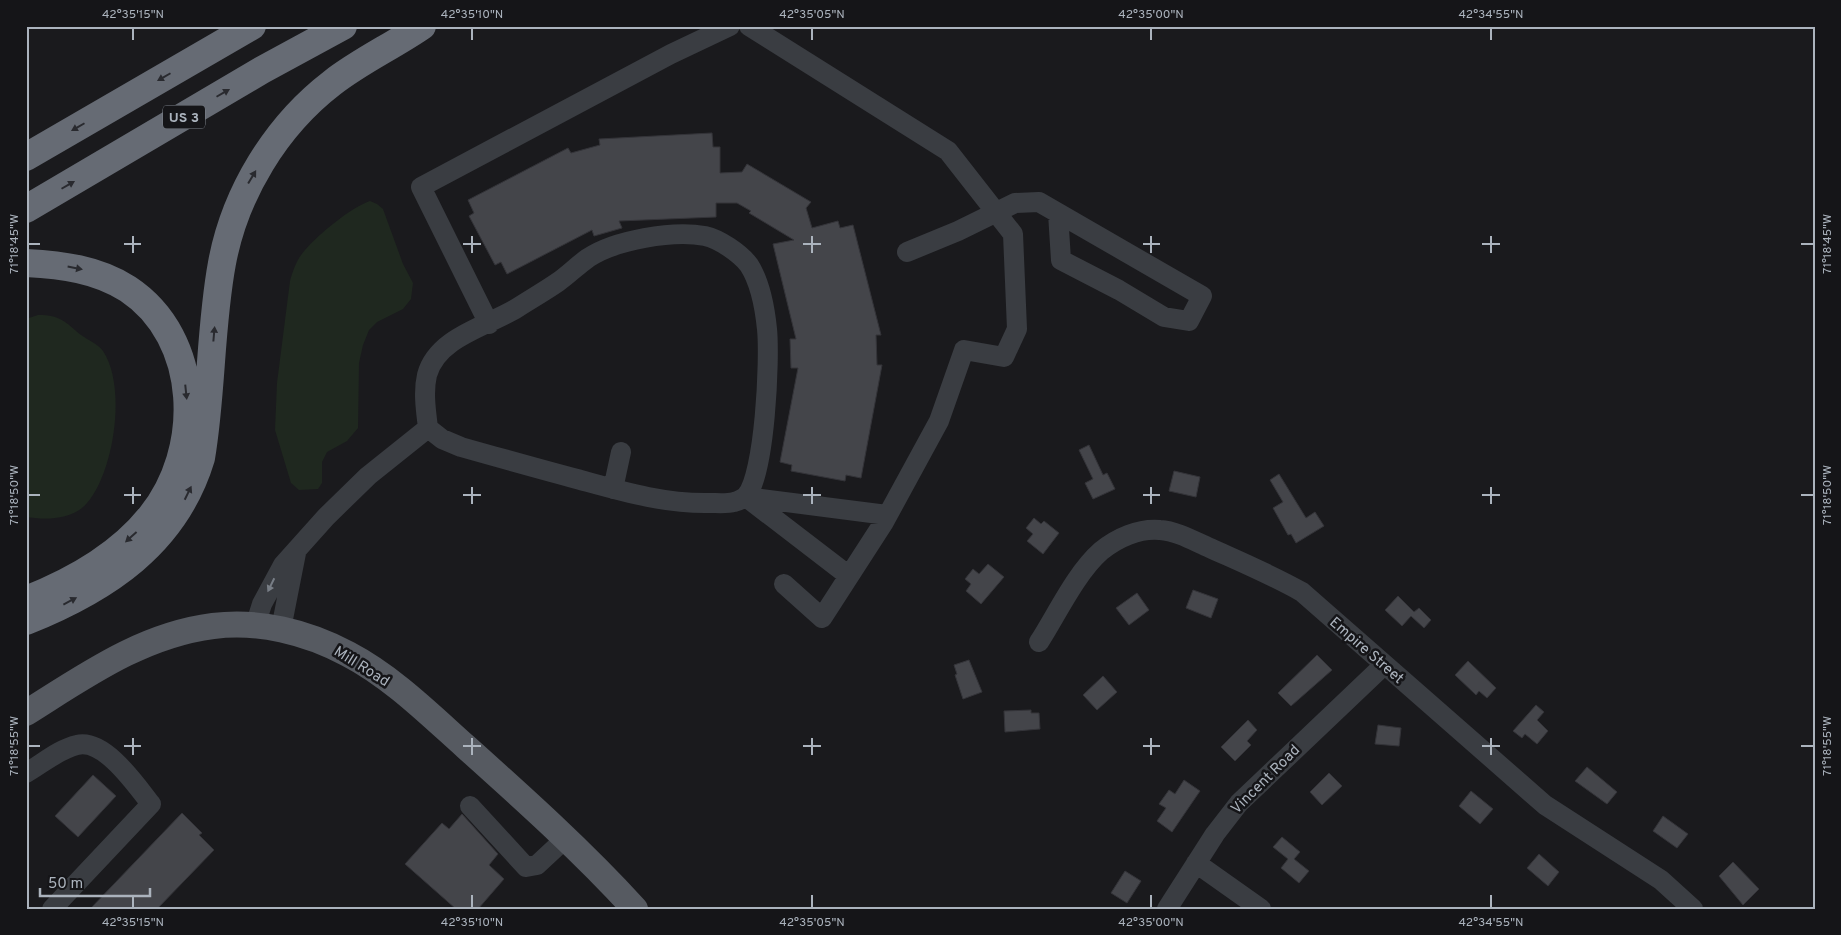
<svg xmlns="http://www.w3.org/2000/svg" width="1841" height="935" viewBox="0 0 1841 935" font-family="Overpass,sans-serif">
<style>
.green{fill:#1f281f}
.building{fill:#44454a;stroke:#343439}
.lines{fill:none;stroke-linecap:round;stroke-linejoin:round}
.minor{stroke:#3a3d42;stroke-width:20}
.major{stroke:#565a61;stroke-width:26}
.highway{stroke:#666b74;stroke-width:28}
.oneway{fill:#292a2f}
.oneway2{fill:#787e86}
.ticks{fill:none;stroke:#abb3bd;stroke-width:2}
.labels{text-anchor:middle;stroke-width:5;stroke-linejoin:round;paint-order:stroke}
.shield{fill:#151518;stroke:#7e848c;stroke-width:1}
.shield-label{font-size:14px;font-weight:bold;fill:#abb3bd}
.street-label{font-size:15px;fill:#abb3bd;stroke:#151518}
.neatline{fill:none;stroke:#abb3bd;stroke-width:2}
.ticks-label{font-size:12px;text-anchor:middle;fill:#abb3bd}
</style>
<rect width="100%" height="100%" fill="#1a1a1d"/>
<path class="green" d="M370 201 377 204 383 209 403 264 413 283 411 299 403 309 377 322 369 330 363 345 359 363 358 428 347 441 327 452 322 462V483L318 489 299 490 291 483 275 430 277 383 290 281C293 270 297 259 305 250 319 234 350 208 370 201Z
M38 315C61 315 65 322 81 335 88 340 98 344 103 351 127 387 114 472 87 503 73 520 46 520 26 517V319Z"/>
<path class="building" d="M712 133 713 147H720V173L742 172 747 164 811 202 806 208 812 228 838 221 840 228 853 225 881 335H876L877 365H882L861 478 846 475 845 481 791 471 792 465 780 462 798 368H791L790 339H796L773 244 794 240 749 213 751 211 737 203H716V217L619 221 622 228 594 236 592 230 507 274 501 262 495 265 469 216 474 213 468 200 568 148 571 153 600 145 599 139Z
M1089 445 1103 475 1107 473 1115 489 1093 499 1085 483 1093 479 1079 450Z
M1174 471 1200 477 1196 497 1169 491Z
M1279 474 1306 518 1315 512 1324 526 1296 543 1291 534 1288 535 1273 508 1283 502 1270 480Z
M1034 518 1041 524 1044 521 1059 533 1043 554 1027 541 1033 534 1026 528Z
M988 564 1004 577 981 604 966 591 971 584 965 579 973 569 979 574Z
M1193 590 1218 599 1211 618 1186 608Z
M1137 593 1149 610 1129 625 1116 608Z
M1398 596 1414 612 1419 608 1431 620 1424 628 1411 616 1402 626 1385 610Z
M1317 655 1332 670 1291 706 1278 693Z
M969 660 982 692 963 699 955 675 957 674 954 665Z
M1468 661 1496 688 1487 698 1479 691 1476 695 1455 675Z
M1103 676 1117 692 1097 710 1083 695Z
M1536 705 1544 712 1537 720 1548 731 1537 744 1525 734 1522 738 1513 731Z
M1031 710V713H1039L1040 729 1005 732 1004 711Z
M1248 720 1257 730 1247 741 1251 745 1235 761 1221 747Z
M1378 725 1401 728 1399 746 1375 744Z
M1587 767 1617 792 1607 804 1575 781Z
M1329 773 1342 786 1322 805 1310 792Z
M93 775 116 796 78 837 55 816Z
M1184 780 1200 791 1172 832 1157 821 1166 808 1159 804 1169 790 1175 794Z
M1471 791 1493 809 1480 824 1459 806Z
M182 813 202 833 199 835 214 850 157 909H90Z
M462 814 498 854 489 865 504 879 478 909H456L405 864 442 823 449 829Z
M1663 816 1688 834 1677 848 1653 831Z
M1282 837 1300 852 1294 859 1309 871 1299 883 1281 868 1288 859 1273 847Z
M1539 854 1559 872 1548 886 1527 868Z
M1733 862 1759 889 1743 905 1719 876Z
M1125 871 1141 881 1127 903 1111 893Z"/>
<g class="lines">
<path class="minor" d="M749 26 948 151 1013 234 1017 329 1004 357 964 350 939 421 884 522 822 618 784 584
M907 252 958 231 1015 203 1039 202 1202 296 1189 321 1164 317 1119 290 1061 260 1058 213
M489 324 421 187 671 54 730 26
M613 489 621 452
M849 576 746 497 887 515
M255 626 262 604 283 565 326 517 368 476 428 428C426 411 423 392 427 375 437 337 488 326 517 308 531 299 545 291 558 282 568 275 578 265 588 258 615 240 673 230 705 236 719 239 740 253 749 265 760 282 765 309 767 329 770 359 765 475 746 496 744 498 738 501 734 502 727 504 717 503 710 503 664 504 621 491 577 479 539 469 500 458 461 447L442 439 428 428
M281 629 296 553
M1039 642C1057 614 1076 573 1101 551 1117 538 1139 528 1160 530 1177 531 1194 541 1210 548 1241 562 1272 575 1302 592L1545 805 1661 880 1693 909
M26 773C42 764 59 749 77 745 104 738 136 785 151 804L52 909
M470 806 526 867 537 865 566 838
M1196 863 1261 909
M1167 909 1215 834 1239 803 1383 666"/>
<path class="major" d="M26 713C85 676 142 635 213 626 258 620 307 632 348 654 392 677 429 714 466 747 524 799 582 851 635 909"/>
<path class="highway" d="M26 157 252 26
M26 209 262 70 343 26
M26 263C62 265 97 269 128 289 202 338 204 451 151 516 120 555 72 582 26 600
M26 621C106 589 175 544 201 458 212 393 210 327 222 263 235 193 276 126 332 83 360 61 393 46 422 26"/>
</g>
<defs><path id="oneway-solid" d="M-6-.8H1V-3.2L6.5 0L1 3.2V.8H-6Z" transform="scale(1.25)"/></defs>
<g class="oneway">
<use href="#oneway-solid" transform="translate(164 77) rotate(150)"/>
<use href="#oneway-solid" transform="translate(223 93) rotate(-30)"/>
<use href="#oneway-solid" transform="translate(78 127) rotate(150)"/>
<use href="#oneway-solid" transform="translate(252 177) rotate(-59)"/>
<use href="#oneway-solid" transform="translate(68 185) rotate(-30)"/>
<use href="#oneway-solid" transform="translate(75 268) rotate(11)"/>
<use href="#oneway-solid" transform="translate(214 334) rotate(-85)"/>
<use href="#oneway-solid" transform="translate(186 392) rotate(84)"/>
<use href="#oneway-solid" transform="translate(188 493) rotate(-64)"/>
<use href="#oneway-solid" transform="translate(131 537) rotate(138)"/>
<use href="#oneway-solid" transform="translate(70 601) rotate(-28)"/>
</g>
<use class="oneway2" href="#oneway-solid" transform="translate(271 585) rotate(116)"/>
<path class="ticks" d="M133 28V40M472 28V40M812 28V40M1151 28V40M1491 28V40M133 236V253M472 236V253M812 236V253M1151 236V253M1491 236V253M28 244H40M124 244H141M463 244H481M803 244H821M1143 244H1160M1482 244H1500M1801 244H1814M133 487V504M472 487V504M812 487V504M1151 487V504M1491 487V504M28 495H40M124 495H141M463 495H481M803 495H821M1143 495H1160M1482 495H1500M1801 495H1814M133 738V755M472 738V755M812 738V755M1151 738V755M1491 738V755M28 746H40M124 746H141M463 746H481M803 746H821M1143 746H1160M1482 746H1500M1801 746H1814M133 895V908M472 895V908M812 895V908M1151 895V908M1491 895V908"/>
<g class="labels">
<rect class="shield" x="163" y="105.5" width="42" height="23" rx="4"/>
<g class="shield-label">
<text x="184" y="122">US 3</text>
</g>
<g class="street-label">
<text transform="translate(1367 650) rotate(41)" y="5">Empire Street</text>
<text transform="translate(362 666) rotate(32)" y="5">Mill Road</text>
<text transform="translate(1265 779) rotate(-45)" y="5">Vincent Road</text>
</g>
</g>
<rect width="1841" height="935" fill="none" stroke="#151518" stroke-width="55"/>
<path d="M40 888v8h110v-8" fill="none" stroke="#abb3bd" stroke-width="2.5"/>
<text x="48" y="888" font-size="15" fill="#abb3bd" stroke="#151518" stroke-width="4" paint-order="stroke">50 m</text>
<rect x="28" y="28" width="1786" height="880" class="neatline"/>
<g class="ticks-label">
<text x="133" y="18">42°35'15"N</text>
<text x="472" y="18">42°35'10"N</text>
<text x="812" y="18">42°35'05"N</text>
<text x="1151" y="18">42°35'00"N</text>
<text x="1491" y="18">42°34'55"N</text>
<text transform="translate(1827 244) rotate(-90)" y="4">71°18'45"W</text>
<text transform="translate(14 244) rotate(-90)" y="4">71°18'45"W</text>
<text transform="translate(1827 495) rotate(-90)" y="4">71°18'50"W</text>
<text transform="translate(14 495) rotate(-90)" y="4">71°18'50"W</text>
<text transform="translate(1827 746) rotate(-90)" y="4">71°18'55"W</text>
<text transform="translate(14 746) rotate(-90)" y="4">71°18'55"W</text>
<text x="133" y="926">42°35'15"N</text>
<text x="472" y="926">42°35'10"N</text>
<text x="812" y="926">42°35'05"N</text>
<text x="1151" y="926">42°35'00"N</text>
<text x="1491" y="926">42°34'55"N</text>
</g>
</svg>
